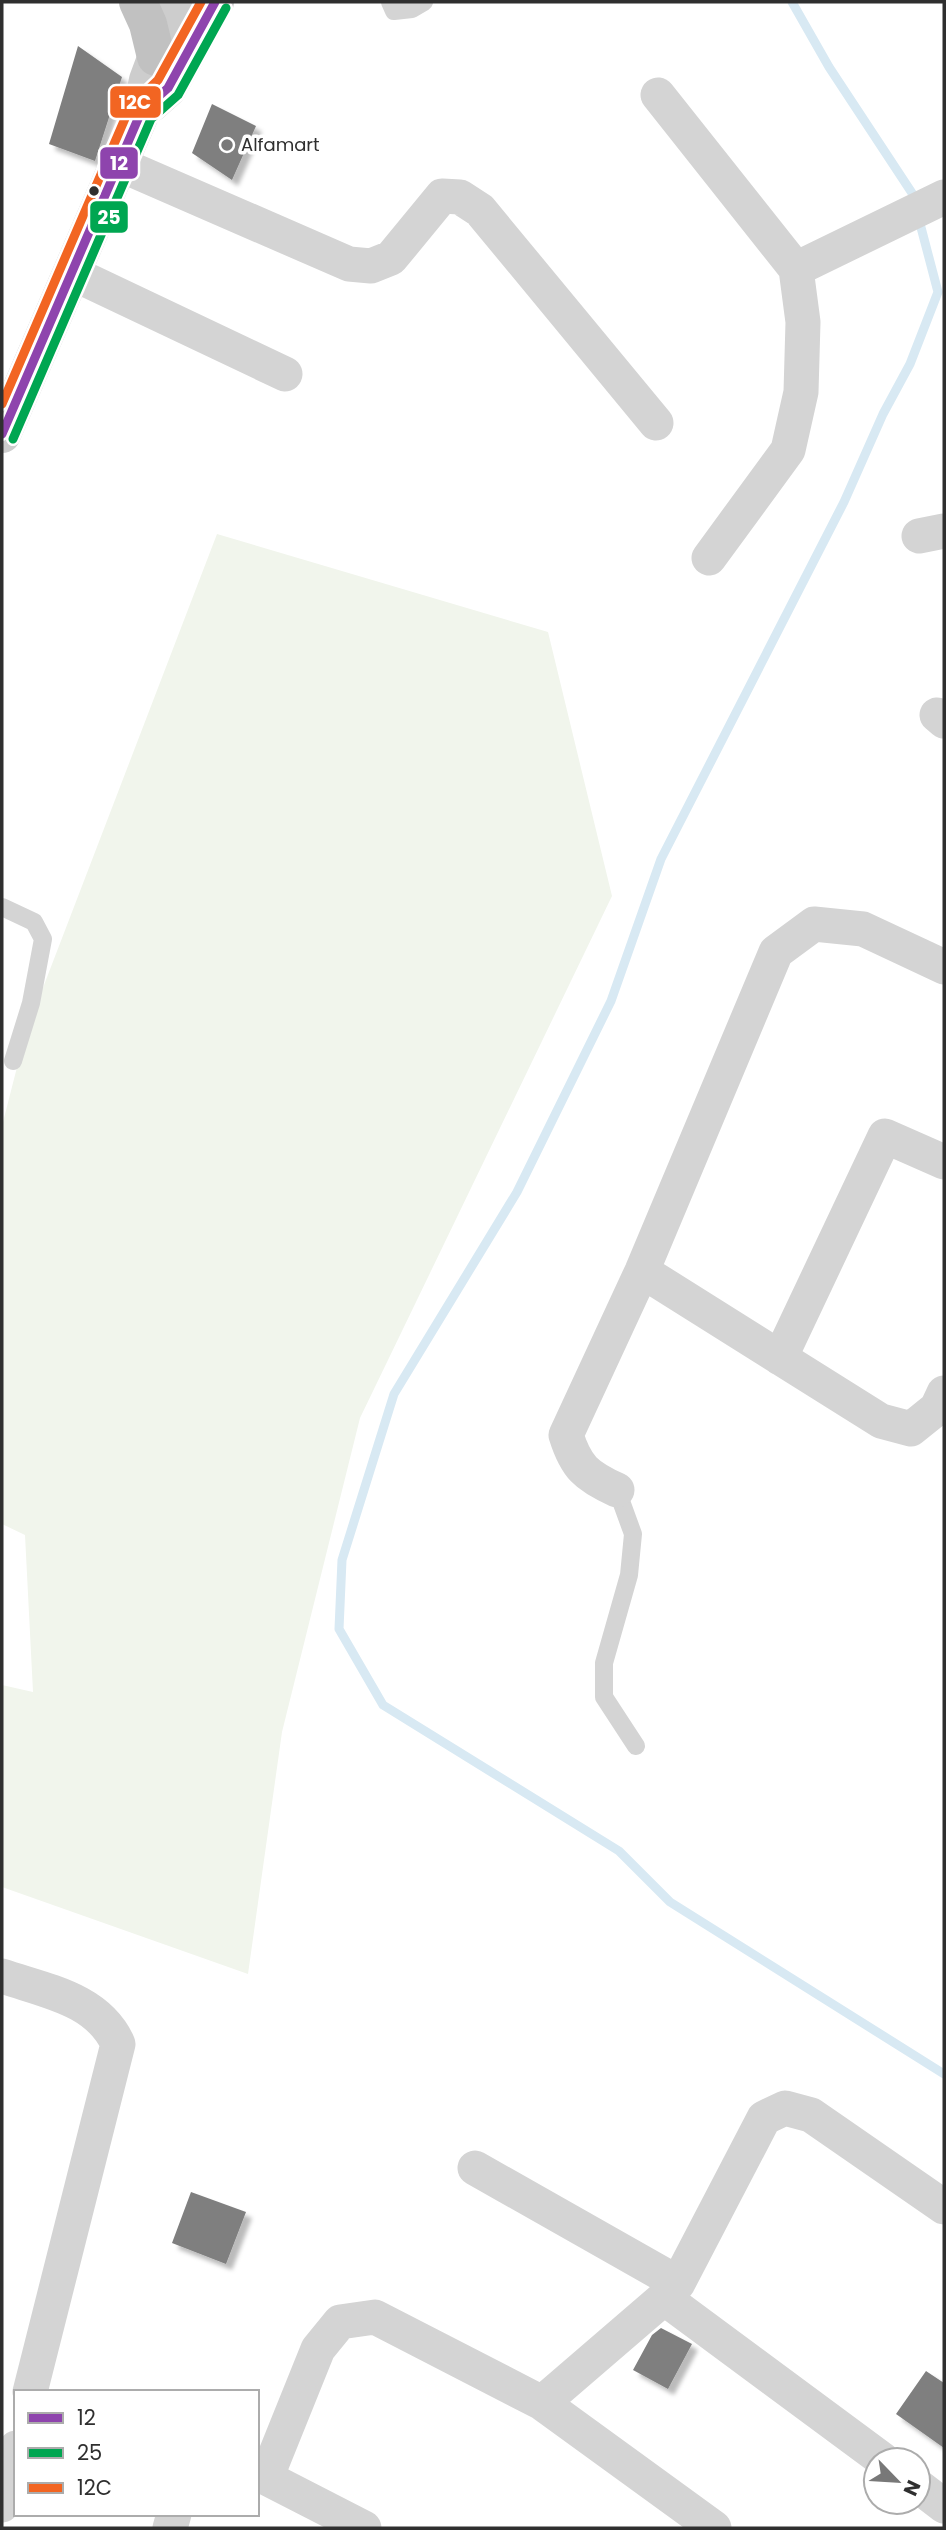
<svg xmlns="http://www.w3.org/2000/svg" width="946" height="2530" viewBox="0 0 946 2530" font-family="Poppins,sans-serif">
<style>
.green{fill:#f1f5ec}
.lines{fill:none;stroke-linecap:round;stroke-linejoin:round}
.stream{stroke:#d8e9f3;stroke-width:9}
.building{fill:#7f7f7f;filter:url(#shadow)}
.lane{stroke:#d4d4d4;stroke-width:18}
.street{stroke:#d4d4d4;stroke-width:35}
.secondary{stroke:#cdcdcd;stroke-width:38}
.highway{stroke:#c1c1c1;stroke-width:38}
.bus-1-casing{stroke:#fff;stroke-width:14}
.bus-2-casing{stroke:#fff;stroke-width:14}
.bus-3-casing{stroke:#fff;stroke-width:14}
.bus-1{stroke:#8e44ad;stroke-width:9}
.bus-2{stroke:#00a651;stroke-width:9}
.bus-3{stroke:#f26522;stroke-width:9}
.poi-dot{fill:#787878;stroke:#fff;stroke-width:2.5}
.bus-dot{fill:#2f2f2f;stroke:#fff;stroke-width:2.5}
.labels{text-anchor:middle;stroke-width:7;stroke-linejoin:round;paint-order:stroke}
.poi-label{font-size:18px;fill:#2f2f2f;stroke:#fff;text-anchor:start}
.line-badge{stroke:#fff;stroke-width:2.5}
.badge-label{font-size:19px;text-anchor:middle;font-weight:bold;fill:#fff}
</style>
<defs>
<filter id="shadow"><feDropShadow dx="6" dy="6" stdDeviation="2" flood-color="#0004"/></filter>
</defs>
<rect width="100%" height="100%" fill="#fff"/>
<path class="green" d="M217 534 548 632 612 896 360 1418 282 1732 248 1974 2 1887V1685L33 1692 25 1535 2 1524V1126L26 1032Z"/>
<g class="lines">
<path class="stream" d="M792 2 829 67 912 193 915 203
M918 216 938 292 910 364 883 414 844 502 661 859 611 1001 517 1192 394 1394 342 1560 339 1629 383 1705 619 1851 670 1902 944 2074"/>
</g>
<path class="building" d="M78 46 122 77 95 161 49 144Z
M212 104 256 126 232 180 192 153Z
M191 2192 246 2212 226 2264 172 2243Z
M661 2328 692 2344 668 2389 633 2370 652 2335Z
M926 2371 944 2383V2448L896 2414Z"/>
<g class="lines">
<path class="lane" d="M390 2 394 11 412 9 424 2
M2 907 34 922 43 939 31 1003 13 1061
M617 1490 633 1534 629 1575 604 1663V1697L636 1746"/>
<path class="street" d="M658 95 796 269 803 322 801 392 788 450 709 558
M119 164 349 264 371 266 391 258 442 196 460 197 480 210 656 423
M796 269 944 197
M72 273 285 374
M919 536 944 531
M937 715 944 721
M642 1271 881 1421 911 1429 937 1408 944 1393
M780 1358 885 1136 944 1162
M617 1490C586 1476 576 1467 566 1435L642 1271 776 952 814 924 863 929 944 967
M2 1976C46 1991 98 1999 118 2044L30 2392
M475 2168 678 2283
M542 2403 664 2298
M883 2460 664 2298 678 2283 764 2118 785 2108 811 2115 944 2207
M257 2473 364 2528
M266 2478 318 2349 340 2322 375 2317 542 2403 714 2528
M918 2486 944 2506
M2 2505 16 2448
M170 2528 174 2514"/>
<path class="secondary" d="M150 104 168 88 215 2
M2 434 141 112 148 80 177 2"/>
<path class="highway" d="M138 2 148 24 156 57"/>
<g class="bus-1-casing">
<path id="bus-1" d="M2 434 141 112 168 88 215 2"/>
</g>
<g class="bus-2-casing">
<path id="bus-2" d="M13 439 151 119 178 95 226 8"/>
</g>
<g class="bus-3-casing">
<path id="bus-3" d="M2 404 130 107 158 80 201 2"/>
</g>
<use href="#bus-1" class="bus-1"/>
<use href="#bus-2" class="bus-2"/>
<use href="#bus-3" class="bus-3"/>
</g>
<circle class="poi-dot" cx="227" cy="145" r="7"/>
<circle class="bus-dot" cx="94" cy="191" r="6"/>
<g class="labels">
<g class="poi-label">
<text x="241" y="151">Alfamart</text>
</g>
</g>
<g class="line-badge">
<rect x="109" y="85" width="53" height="34" rx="7" fill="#f26522"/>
<rect x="99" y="146" width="40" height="34" rx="7" fill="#8e44ad"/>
<rect x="89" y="200" width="40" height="34" rx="7" fill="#00a651"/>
</g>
<g class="badge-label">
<text x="135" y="109">12C</text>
<text x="119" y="170">12</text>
<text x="109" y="224">25</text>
</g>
<rect width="946" height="2530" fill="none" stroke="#2f2f2f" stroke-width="7"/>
<rect x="14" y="2390" width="245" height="126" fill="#ffffff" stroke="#acacac" stroke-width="2"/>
<rect x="28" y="2413" width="35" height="10" fill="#8e44ad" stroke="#acacac" stroke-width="2"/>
<text x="77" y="2425" font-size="21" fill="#2f2f2f">12</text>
<rect x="28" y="2448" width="35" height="10" fill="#00a651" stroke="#acacac" stroke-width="2"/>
<text x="77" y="2460" font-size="21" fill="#2f2f2f">25</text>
<rect x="28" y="2483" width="35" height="10" fill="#f26522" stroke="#acacac" stroke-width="2"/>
<text x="77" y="2495" font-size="21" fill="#2f2f2f">12C</text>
<g transform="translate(897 2481) rotate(115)"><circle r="33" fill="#ffffff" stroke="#acacac" stroke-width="2"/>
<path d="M0-5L12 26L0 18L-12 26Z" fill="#787878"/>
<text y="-10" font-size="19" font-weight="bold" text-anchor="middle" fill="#2f2f2f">N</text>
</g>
</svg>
